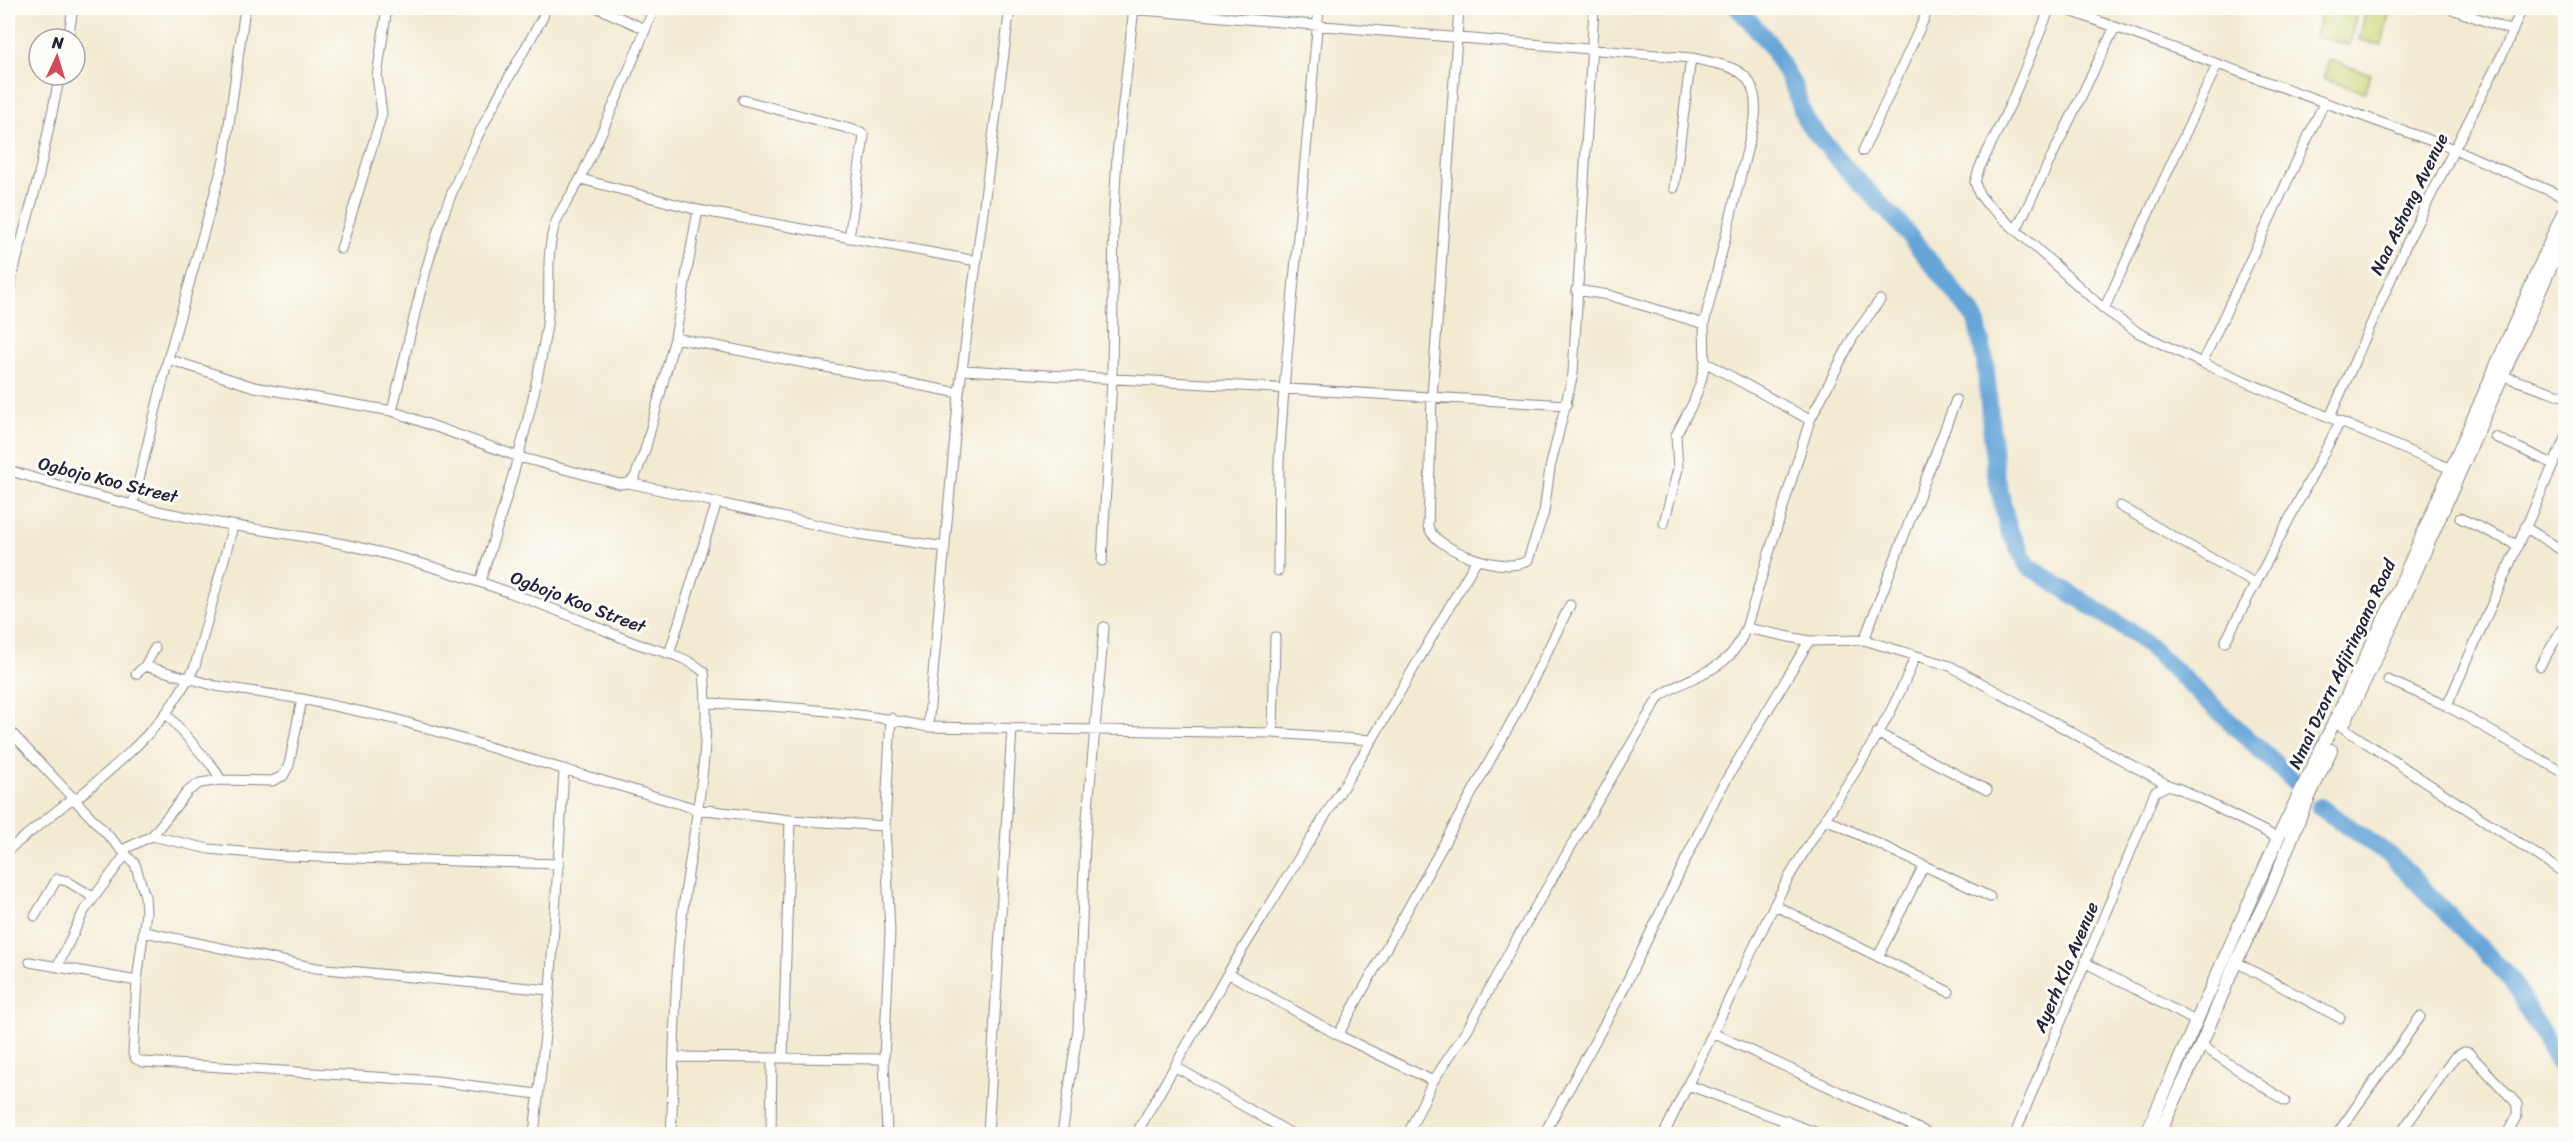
<svg xmlns="http://www.w3.org/2000/svg" width="2573" height="1142" viewBox="0 0 2573 1142" font-family="Sriracha,sans-serif">
<style>
.green{fill:#c7d475;stroke:#747b58;stroke-width:1.5}
.lines{fill:none;stroke-linecap:round;stroke-linejoin:round}
.river{stroke:#65a5d8;stroke-width:18}
.minor-casing{stroke:#8a8686;stroke-width:11}
.major-casing{stroke:#8a8686;stroke-width:14}
.minor{stroke:#fff;stroke-width:9}
.major{stroke:#fff;stroke-width:12}
.labels{text-anchor:middle;stroke-width:6;stroke-linejoin:round;paint-order:stroke}
.street-label{font-size:18px;fill:#22223b;stroke:#fdfcf7}
</style>
<rect width="100%" height="100%" fill="#fdfcf7"/>
<filter id="ink" filterUnits="userSpaceOnUse"><feTurbulence type="fractalNoise" baseFrequency=".0167" numOctaves="2"/><feDisplacementMap in="SourceGraphic" scale="12" xChannelSelector="R" yChannelSelector="G"/><feConvolveMatrix kernelMatrix="1 2 1 2 8 2 1 2 1" color-interpolation-filters="sRGB"/></filter>
<filter id="wash" filterUnits="userSpaceOnUse"><feTurbulence type="fractalNoise" baseFrequency=".008" numOctaves="4" result="noise"/><feDisplacementMap in="SourceGraphic" scale="24" xChannelSelector="R" yChannelSelector="G"/><feGaussianBlur stdDeviation="1.35" result="paint"/><feColorMatrix in="noise" values="0 0 0 0 0 0 0 0 0 0 0 0 0 0 0 0 0 1.4 0 .05"/><feComposite in="paint" operator="in"/></filter>
<g filter="url(#wash)">
<rect width="100%" height="100%" fill="#f3ead2"/>
<path class="green" d="M2322 8H2358L2349 45 2315 37Z
M2366 8H2390L2382 45 2359 40Z
M2329 60 2371 74 2365 92 2323 79Z"/>
<g class="lines">
<path class="river" d="M1738 8 1769 43 1794 87 1806 121 1842 164 1899 223 1976 319 1985 362 1995 470 2008 528 2028 566 2139 637 2299 786
M2320 807 2391 856 2510 978 2566 1076"/>
</g>
</g>
<g filter="url(#ink)">
<g class="lines">
<g class="minor-casing">
<path id="minor" d="M598 8 645 29
M1119 8 1691 58C1733 67 1759 68 1755 118L1704 324 1705 362 1701 381 1694 401 1676 435 1678 469 1664 523
M1459 8 1432 397 1428 526C1434 550 1508 576 1528 560L1544 512 1550 468 1573 374 1594 8
M2050 8 2011 103 1979 169 1975 182 1979 194 1987 204 2104 309 2139 333 2202 363 2451 469
M2062 8 2454 149 2566 198
M2449 8 2513 31
M68 39 73 8
M743 100 861 132 864 136 849 238
M1863 151 1929 8
M581 179 698 210 977 261
M1674 188 1691 58
M2016 230 2115 27
M341 249 382 114 377 76 387 8
M1576 290 1609 295 1704 324
M8 292 38 179 60 75
M2104 309 2217 65
M675 338 959 393
M168 359 254 387 392 411 519 457 620 484 629 483 635 477 645 450 675 338 698 210
M1705 362 1810 420
M2202 363 2324 103
M963 370 1567 405
M2497 374 2566 397
M392 411C410 340 423 264 451 195 476 133 510 75 543 17L545 8
M2330 417 2406 245 2504 51 2522 8
M2566 436 2447 706 2566 774
M2495 437 2553 464
M8 470C68 489 131 506 192 518 236 527 279 532 323 540 426 559 529 597 625 639 651 651 682 652 704 672 713 756 690 842 681 926 673 995 675 1065 671 1134
M629 483 858 534 945 547
M133 504 168 359 224 160 245 8
M2120 506 2256 584
M2460 518 2517 545
M2525 527 2566 553
M1102 561 1112 379 1114 210 1117 155 1134 8
M1278 571 1279 461 1284 389 1319 8
M480 582C507 498 532 418 546 331 552 298 545 264 553 231 558 210 573 195 582 175 608 120 632 64 654 8
M1746 628 1810 420 1853 337 1880 300
M1864 640 1956 400
M2225 642 2340 422
M669 654 717 502
M145 666 216 686 302 699 395 719 697 809 790 820
M2540 666 2566 622
M136 674 145 666 155 648
M2388 680 2447 706
M707 703C780 706 856 711 928 727L1273 733 1372 740
M166 713 213 767 221 780
M928 727 959 393 1010 8
M2342 727 2566 874
M8 729 135 864 145 896 146 912 137 981 133 1054 136 1059 143 1062 436 1081 537 1094
M1273 733 1275 637
M1877 733 1987 790
M76 799C107 773 141 745 166 713 177 698 187 681 195 666L233 526
M1826 819 1990 897
M152 836 188 791 200 783 221 780 272 781 283 776 289 765 302 699
M8 850 74 797
M122 850 152 836 209 849 285 856 559 864
M1774 905 1949 992
M35 916 57 879 67 881 93 897
M145 932 316 968 550 990
M1878 957 1924 865
M30 962 137 981
M2236 962 2340 1018
M2086 963 2197 1022
M57 967 84 911 126 854
M1228 973 1338 1035 1433 1081 1408 1134
M1713 1033 1930 1134
M1338 1035 1519 708 1570 605
M2201 1045 2285 1101
M674 1057 884 1059
M783 1058 790 820 885 826
M1176 1067 1292 1134
M1433 1081 1467 1030 1512 947 1659 697C1694 671 1728 676 1746 628L1809 641 1864 640 1950 666 2168 785
M1688 1085 1820 1134
M534 1134 550 990 564 770
M771 1134 772 1058
M887 1134 884 1059 890 932 885 826 891 718
M988 1134 1012 728
M1062 1134 1078 1029 1085 841 1104 627
M1136 1134 1228 973 1372 740 1476 561
M1544 1134 1621 994 1716 797 1809 641
M1664 1134C1687 1087 1710 1039 1733 991 1751 954 1767 917 1787 881 1829 806 1886 737 1915 656
M1780 1134 1786 1120
M2015 1134 2155 792 2168 785 2180 789 2278 838
M2337 1134 2420 1017
M2400 1134 2454 1058 2464 1052 2469 1053 2517 1104V1115L2507 1134"/>
</g>
<g class="major-casing">
<path id="major" d="M2344 723 2394 621 2566 232
M2146 1134 2278 838 2399 588 2566 206
M2159 1134 2201 1045 2236 962 2269 894 2303 810 2331 750"/>
</g>
<use href="#minor" class="minor"/>
<use href="#major" class="major"/>
</g>
</g>
<g class="labels">
<g class="street-label">
<text transform="translate(2409 204) rotate(-64)" y="6">Naa Ashong Avenue</text>
<text transform="translate(108 480) rotate(14)" y="6">Ogbojo Koo Street</text>
<text transform="translate(578 602) rotate(21)" y="6">Ogbojo Koo Street</text>
<text transform="translate(2342 664) rotate(-65)" y="6">Nmai Dzorn Adjiringano Road</text>
<text transform="translate(2066 967) rotate(-67)" y="6">Ayerh Kla Avenue</text>
</g>
</g>
<rect width="2573" height="1142" fill="none" stroke="#fdfcf7" stroke-width="30"/>
<g transform="translate(57 57) rotate(4)"><circle r="28" fill="#fdfcf7" stroke="#a5a5ac" stroke-width="1.5"/>
<path d="M0-4.5L10 22L0 15L-10 22Z" fill="#d1495b"/>
<text y="-9" font-size="16" font-weight="bold" text-anchor="middle" fill="#22223b">N</text>
</g>
</svg>
